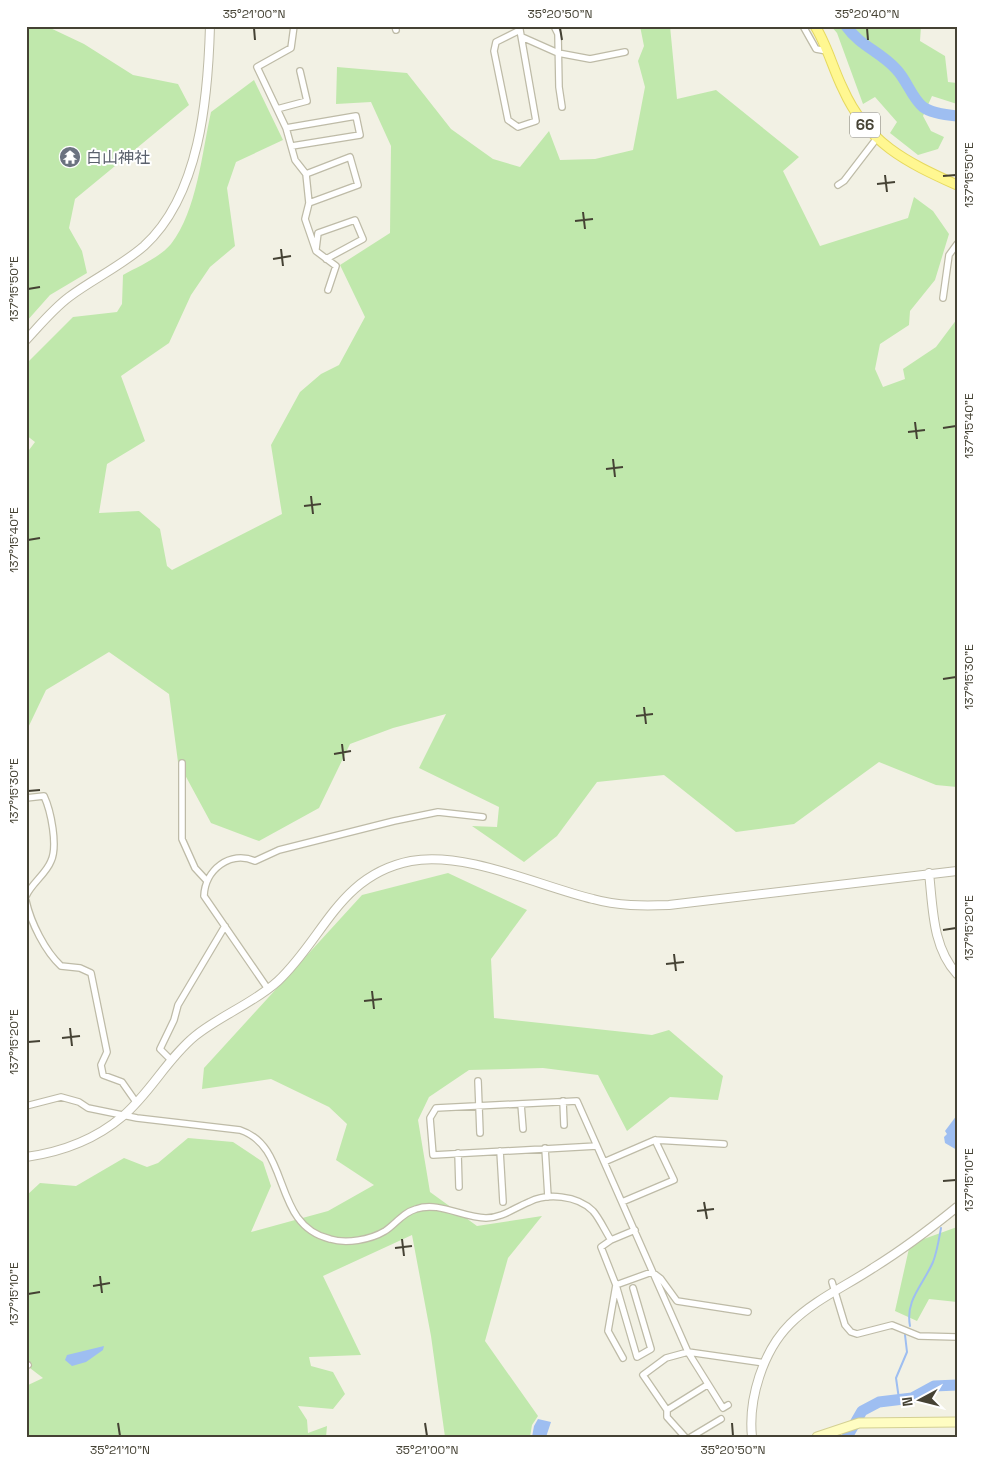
<svg xmlns="http://www.w3.org/2000/svg" width="983" height="1463" viewBox="0 0 983 1463" font-family="'Space Grotesk','Noto Sans JP',sans-serif">
<style>
.green{fill:#c0e8ac}
.water{fill:#9ebef1}
.lines{fill:none;stroke-linecap:round;stroke-linejoin:round}
.stream{stroke:#9ebef1;stroke-width:2}
.river{stroke:#9ebef1;stroke-width:11}
.minor-casing{stroke:#bebba7;stroke-width:8}
.tertiary-casing{stroke:#bebba7;stroke-width:10}
.secondary-casing{stroke:#d4d093;stroke-width:11}
.primary-casing{stroke:#e6d95f;stroke-width:11}
.minor{stroke:#fff;stroke-width:5.5}
.tertiary{stroke:#fff;stroke-width:8}
.secondary{stroke:#fffdc2;stroke-width:9}
.primary{stroke:#fff791;stroke-width:9}
.ticks{fill:none;stroke:#454234;stroke-width:2}
.labels{text-anchor:middle;stroke-width:4;stroke-linejoin:round;paint-order:stroke}
.shield{fill:#fff;stroke:#7d7b71;stroke-width:1}
.shield-label{font-size:15px;font-weight:bold;fill:#454234}
.worship-label{font-size:16px;fill:#5b616d;stroke:#fff;text-anchor:start}
.neatline{fill:none;stroke:#454234;stroke-width:2}
.ticks-label{font-size:12px;text-anchor:middle;fill:#454234}
</style>
<rect width="100%" height="100%" fill="#f2f1e4"/>
<path class="green" d="M26 26H46L84 44 133 75 178 84 189 105 75 199 69 228 82 251 87 273 50 295 26 322Z
M640 26H670L677 99 716 90 799 157 783 171 820 246 908 218 914 197 933 211 949 234 935 280 910 311 909 325 880 344 875 369 883 387 905 379 903 369 936 347 957 319V787L936 785 879 762 794 824 736 832 664 775 597 782 557 836 524 862 472 826 497 827 499 807 419 768 446 714 393 728 350 744 319 808 259 841 211 823 178 762 169 694 109 652 46 690 26 732V454L35 442 26 435V364L73 317 117 312 122 304 123 275C139 266 159 258 171 244 197 211 202 152 211 112L254 80 283 140 236 162 227 188 235 246 210 267 191 295 169 343 121 376 145 441 107 464 99 513 139 511 160 529 167 566 172 570 282 514 271 445 300 392 321 374 339 365 365 317 340 265 390 233 391 146 371 102 336 104 337 67 407 73 451 129 493 159 520 167 549 131 560 160 595 159 633 150 645 87 638 61 644 46Z
M831 26H921L920 41 945 56 948 82 957 83V104L932 96 923 116 931 131 944 137 938 149 918 155 890 133 897 122 875 97 863 104 837 33Z
M448 873 527 910 491 959 494 1018 652 1035 669 1030 723 1076 718 1100 670 1097 627 1131 598 1075 543 1068 469 1070 429 1097 418 1120 430 1192 477 1226 542 1216 508 1258 485 1341 538 1416 532 1425 530 1437H445L431 1336 412 1235 323 1276 361 1355 309 1357 311 1366 333 1372 345 1394 333 1409 298 1406 307 1420 308 1433 327 1426 326 1437H26V1386L43 1378 26 1365V1196L40 1183 76 1186 124 1158 147 1167 158 1163 188 1138 233 1142 263 1162 271 1186 251 1232 328 1211 374 1185 336 1160 347 1124 329 1107 271 1079 202 1089 204 1068 362 895Z
M957 1227V1302L929 1299 917 1321 895 1311 910 1244Z"/>
<path class="water" d="M957 1115V1150L945 1143 944 1137 947 1134 945 1131Z
M104 1346 103 1350 86 1362 72 1366 65 1360 67 1355Z
M538 1419 551 1422 546 1437H532L534 1426Z"/>
<g class="lines">
<path class="stream" d="M910 1326C905 1300 923 1285 933 1262 937 1252 939 1239 941 1228
M899 1399 896 1378 907 1352 905 1335"/>
<path class="river" d="M846 26C860 46 881 52 896 69 907 80 911 97 923 107 931 113 947 115 957 116
M847 1437 862 1411 879 1402 912 1398 934 1386 957 1385"/>
<g class="minor-casing">
<path id="minor" d="M294 26 291 48 257 67 286 128 295 160 306 174 309 203 305 219 316 251 336 266 328 290
M395 26 396 30
M520 26V30L536 121 518 127 508 120 494 51 496 42 520 30
M554 26 558 34 559 87 562 107
M803 26 816 49 827 51
M522 37 558 53 590 59 625 52
M277 109 307 101 300 71
M286 128 356 116 360 135 292 146
M306 174 350 157 358 185 309 203
M838 185 844 181 877 138
M316 249 318 233 355 220 363 239 326 259
M943 298 949 255 957 244
M182 763V839L195 868 207 881
M26 798 44 796C51 811 58 846 51 861 46 874 32 883 26 896
M26 901C31 923 45 951 61 966L80 968 91 973 107 1052 101 1065 103 1075 122 1082 136 1102
M268 989 204 896C205 870 230 850 255 861L279 850 394 821 438 812 483 817
M171 1060 160 1049 174 1020 178 1005 225 926
M478 1081 480 1133
M563 1101 564 1125
M521 1104 523 1129
M26 1106 61 1097 79 1102 88 1108 137 1118 240 1130C292 1147 271 1225 330 1239 346 1244 370 1240 385 1231 396 1224 402 1213 416 1209 439 1201 463 1218 486 1218 502 1218 514 1208 529 1202 547 1193 577 1195 593 1211 600 1219 605 1231 611 1240L635 1230
M597 1146 577 1101 436 1108 430 1118 433 1155 597 1146 688 1352 765 1363
M545 1148 548 1197
M500 1151 503 1202
M458 1153 459 1187
M604 1162 655 1140 724 1144
M622 1202 674 1180 655 1140
M611 1240 601 1247 616 1285 637 1357 651 1349 633 1288
M832 1282 845 1325 851 1332 857 1334 892 1325 919 1336 957 1337
M623 1358 608 1331 616 1285 652 1272 661 1279 677 1301 748 1312
M26 1366 28 1365
M667 1410 707 1385
M685 1437 667 1417V1410L643 1375 666 1358 688 1352 723 1408 728 1405
M691 1437 721 1419"/>
</g>
<g class="tertiary-casing">
<path id="tertiary" d="M26 340C40 325 53 309 69 297 93 279 121 266 144 246 200 195 208 98 210 26
M929 873C933 907 932 947 957 974
M26 1157C62 1152 96 1139 123 1116 151 1092 167 1059 195 1036 221 1015 254 1003 278 981 324 938 339 875 411 861 466 851 539 886 593 899 618 906 643 906 669 905L957 871
M752 1437C748 1399 763 1351 790 1324 814 1300 846 1286 873 1268 902 1250 930 1229 957 1207"/>
</g>
<g class="secondary-casing">
<path id="secondary" d="M817 1437 859 1423 957 1422"/>
</g>
<g class="primary-casing">
<path id="primary" d="M815 26C827 45 833 69 843 89 867 143 906 162 957 185"/>
</g>
<use href="#minor" class="minor"/>
<use href="#tertiary" class="tertiary"/>
<use href="#secondary" class="secondary"/>
<use href="#primary" class="primary"/>
</g>
<path class="ticks" d="M254 28 255 40M560 28 562 40M867 28 868 40M885 175 887 192M943 176 956 175M877 184 895 182M583 212 585 229M575 221 593 219M281 249 283 266M273 259 291 256M28 289 40 287M915 422 917 439M943 428 956 426M908 432 925 430M613 459 615 477M606 469 623 467M311 496 313 514M304 506 321 504M28 540 40 538M943 679 956 677M644 707 646 724M636 716 653 714M342 744 344 761M334 754 351 751M28 791 40 790M943 930 956 928M674 954 676 971M666 964 684 962M372 991 374 1009M364 1001 382 999M70 1028 72 1046M62 1038 80 1036M28 1042 40 1041M943 1181 956 1180M704 1202 707 1219M697 1211 714 1209M402 1239 404 1256M395 1248 412 1246M100 1276 102 1293M93 1286 110 1283M28 1294 40 1292M118 1423 120 1436M425 1423 427 1436M732 1423 733 1436"/>
<defs>
<g id="temple-disc" transform="scale(1.125)"><circle r="9.5" fill="#6b7280" stroke="#fff"/><path d="M0-6L5-2H3V0L6.5 2.5H4V6H1.5V3h-3V6H-4V2.5H-6.5L-3 0V-2H-5Z" fill="#fff"/></g>
</defs>
<g fill-rule="evenodd">
<use href="#temple-disc" x="70" y="157"/>
</g>
<g class="labels">
<rect class="shield" x="850" y="112.5" width="30" height="25" rx="4"/>
<g class="shield-label">
<text x="865" y="130">66</text>
</g>
<g class="worship-label">
<text x="86" y="163">白山神社</text>
</g>
</g>
<rect width="983" height="1463" fill="none" stroke="#ffffff" stroke-width="55"/>
<g transform="translate(920 1400) rotate(263)" stroke="#ffffff" stroke-width="4" paint-order="stroke">
<path d="M0-4L9 19L0 12L-9 19Z" fill="#454234"/>
<text y="-8" font-size="14" font-weight="bold" text-anchor="middle" fill="#454234">N</text>
</g>
<rect x="28" y="28" width="928" height="1408" class="neatline"/>
<g class="ticks-label">
<text x="254" y="18">35°21'00"N</text>
<text x="560" y="18">35°20'50"N</text>
<text x="867" y="18">35°20'40"N</text>
<text transform="translate(969 175) rotate(-90)" y="4">137°15'50"E</text>
<text transform="translate(14 289) rotate(-90)" y="4">137°15'50"E</text>
<text transform="translate(969 426) rotate(-90)" y="4">137°15'40"E</text>
<text transform="translate(14 540) rotate(-90)" y="4">137°15'40"E</text>
<text transform="translate(969 677) rotate(-90)" y="4">137°15'30"E</text>
<text transform="translate(14 791) rotate(-90)" y="4">137°15'30"E</text>
<text transform="translate(969 928) rotate(-90)" y="4">137°15'20"E</text>
<text transform="translate(14 1042) rotate(-90)" y="4">137°15'20"E</text>
<text transform="translate(969 1180) rotate(-90)" y="4">137°15'10"E</text>
<text transform="translate(14 1294) rotate(-90)" y="4">137°15'10"E</text>
<text x="120" y="1454">35°21'10"N</text>
<text x="427" y="1454">35°21'00"N</text>
<text x="733" y="1454">35°20'50"N</text>
</g>
</svg>
